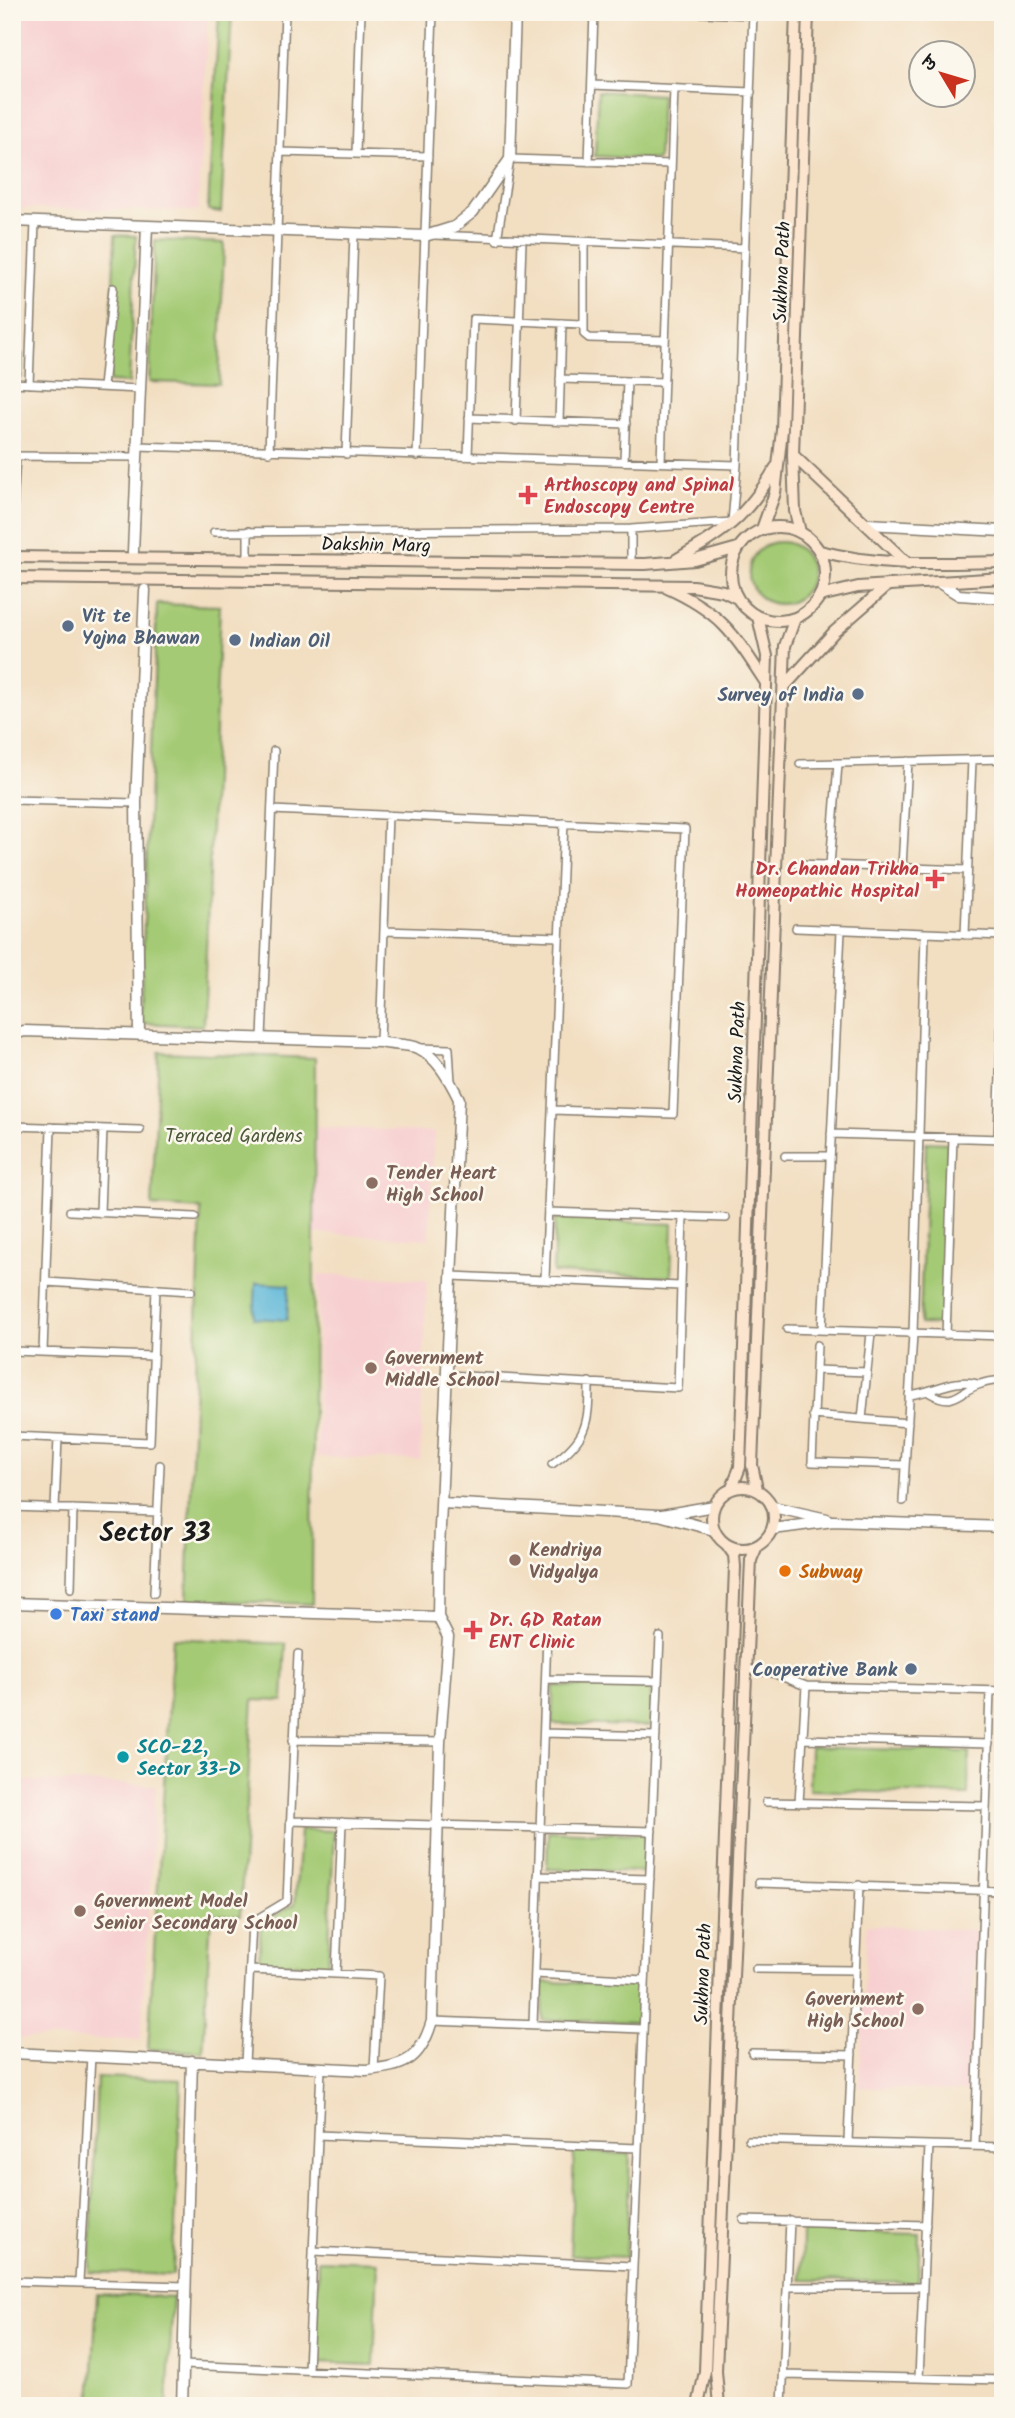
<svg xmlns="http://www.w3.org/2000/svg" width="1015" height="2418" viewBox="0 0 1015 2418" font-family="Kalam,'Playpen Sans Deva',sans-serif">
<style>
.built{fill:#f7cfd0}
.green{fill:#a4ca74;stroke:#607348;stroke-width:2}
.water{fill:#59b5d7;stroke:#3a687a;stroke-width:2}
.lines{fill:none;stroke-linecap:round;stroke-linejoin:round}
.minor-casing{stroke:#877d6e;stroke-width:10}
.tertiary-casing{stroke:#877d6e;stroke-width:13}
.secondary-casing{stroke:#877d6e;stroke-width:14}
.minor{stroke:#fff;stroke-width:7}
.tertiary{stroke:#fff;stroke-width:10}
.secondary{stroke:#fbe5cf;stroke-width:10}
.health-dot{fill:#e0444e;stroke:#fbf7ec;stroke-width:2.5}
.service-dot{fill:#5c6f8a;stroke:#fbf7ec;stroke-width:2.5}
.education-dot{fill:#8d6e63;stroke:#fbf7ec;stroke-width:2.5}
.food-dot{fill:#e8710a;stroke:#fbf7ec;stroke-width:2.5}
.shop-dot{fill:#3f7fe0;stroke:#fbf7ec;stroke-width:2.5}
.culture-dot{fill:#0f9aa8;stroke:#fbf7ec;stroke-width:2.5}
.labels{text-anchor:middle;stroke-width:5;stroke-linejoin:round;paint-order:stroke}
.street-label{font-size:19px;fill:#1c1c1c;stroke:#fbf7ec}
.health-label{font-size:19px;font-weight:bold;fill:#be3a42;stroke:#fbf7ec;text-anchor:start}
.service-label{font-size:19px;font-weight:bold;fill:#4e5e75;stroke:#fbf7ec;text-anchor:start}
.park-label{font-size:19px;fill:#4c593b;stroke:#fbf7ec}
.education-label{font-size:19px;font-weight:bold;fill:#785e54;stroke:#fbf7ec;text-anchor:start}
.food-label{font-size:19px;font-weight:bold;fill:#c56008;stroke:#fbf7ec;text-anchor:start}
.shop-label{font-size:19px;font-weight:bold;fill:#366cbe;stroke:#fbf7ec;text-anchor:start}
.culture-label{font-size:19px;font-weight:bold;fill:#0d838f;stroke:#fbf7ec;text-anchor:start}
.district-label{font-size:26px;font-weight:bold;fill:#1c1c1c;stroke:#fbf7ec}
</style>
<rect width="100%" height="100%" fill="#fbf7ec"/>
<filter id="ink" filterUnits="userSpaceOnUse"><feTurbulence type="fractalNoise" baseFrequency=".0143" numOctaves="2"/><feDisplacementMap in="SourceGraphic" scale="14" xChannelSelector="R" yChannelSelector="G"/><feConvolveMatrix kernelMatrix="1 2 1 2 8 2 1 2 1" color-interpolation-filters="sRGB"/></filter>
<filter id="wash" filterUnits="userSpaceOnUse"><feTurbulence type="fractalNoise" baseFrequency=".00686" numOctaves="4" result="noise"/><feDisplacementMap in="SourceGraphic" scale="28" xChannelSelector="R" yChannelSelector="G"/><feGaussianBlur stdDeviation="1.57" result="paint"/><feColorMatrix in="noise" values="0 0 0 0 0 0 0 0 0 0 0 0 0 0 0 0 0 1.4 0 .05"/><feComposite in="paint" operator="in"/></filter>
<g filter="url(#wash)">
<rect width="100%" height="100%" fill="#f2dec1"/>
<path class="built" d="M12 12H208L198 211 12 208Z
M316 1127 434 1132 429 1239 311 1233Z
M318 1274 427 1280 420 1460 317 1457Z
M12 1780 156 1785 141 2040 12 2038Z
M867 1925 976 1930 968 2092 859 2087Z"/>
<path class="green" d="M219 12H232L221 212 208 210Z
M598 91 661 95 658 160 595 156Z
M115 235 136 236 129 383 109 382Z
M155 240 224 243 219 384 149 382Z
M12 354H23L22 378H12Z
M749 573a31 31 0 1 1 62 0a31 31 0 1 1-62 0Z
M157 604 220 606 203 1026 140 1023Z
M159 1052 315 1058 312 1604 187 1600 201 1209 152 1206Z
M926 1142 948 1143 942 1325 920 1324Z
M555 1219 673 1224 671 1277 553 1273Z
M173 1638 286 1644 283 1701 253 1700 240 1916 211 1914 203 2052 148 2049Z
M553 1686 651 1689 650 1726 552 1724Z
M810 1747 969 1752 968 1795 809 1790Z
M300 1830 334 1831 328 1966 259 1962 261 1923 295 1904Z
M548 1831 645 1834 644 1872 547 1869Z
M543 1982 640 1985 639 2022 542 2020Z
M97 2077 181 2080 173 2275 90 2272Z
M574 2152 630 2154 626 2257 570 2255Z
M802 2231 920 2234 918 2282 801 2280Z
M318 2260 378 2262 374 2365 315 2363Z
M97 2294 173 2297 167 2406H91Z"/>
<path class="water" d="M256 1283 289 1285 287 1320 254 1318Z"/>
</g>
<g filter="url(#ink)">
<g class="lines">
<g class="minor-casing">
<path id="minor" d="M680 12 753 15
M592 85 751 92
M280 152 428 156
M356 153 361 12
M589 162 594 12
M434 235 745 248
M497 240 510 159 671 164
M584 243V334L589 338 665 340
M560 379 664 382
M12 383 140 389
M29 384 35 222
M103 387 113 288
M469 418 626 424
M516 421 522 241
M559 422 562 323
M137 446 737 465
M269 452 285 12
M346 454 354 234
M12 456 137 457
M417 456 433 12
M468 456 473 319 582 324
M624 461 627 381
M661 462 674 88
M12 527 16 456
M214 532 631 529 732 522 737 465 753 12
M248 554V531
M631 564V529
M800 764 1003 759
M12 800 136 803
M272 810 685 829 673 1114 552 1110
M797 864 967 870
M830 865 838 764
M902 867 908 761
M796 928 1003 936
M384 931 559 937
M965 935 972 760
M262 1038 274 751
M380 1042 388 815
M421 1048 449 1049 451 1082
M12 1126 140 1130
M831 1134 1003 1139
M998 1139 1003 983
M785 1156H830
M70 1211 195 1217
M548 1212 726 1218
M100 1213 103 1129
M452 1276 680 1286
M545 1279 564 823
M46 1282 191 1291
M787 1329 1003 1336
M822 1330 841 931
M946 1335 953 1138
M817 1345 812 1462 905 1465
M12 1351 153 1356
M43 1352 51 1127
M816 1370 867 1372
M448 1375 678 1388 683 1216
M930 1393C956 1408 959 1390 981 1384 987 1381 996 1381 1003 1380
M909 1395C933 1393 953 1377 978 1384
M813 1415 908 1423
M862 1419 871 1333
M12 1436 150 1442 156 1288
M552 1464C587 1439 589 1424 589 1382
M903 1501 913 1334 925 934
M12 1507 158 1512
M55 1508 58 1438
M71 1588 73 1509
M154 1593 160 1465
M746 1669 773 1673 806 1686 1003 1691
M546 1679 658 1681
M544 1733 656 1736
M803 1739 989 1744
M293 1740 440 1742
M766 1802 986 1806
M799 1803 806 1686
M290 1821 652 1831
M538 1876 650 1879
M759 1883 1003 1891
M756 1969 855 1970
M250 1970 379 1976 374 2069
M336 1974 342 1822
M535 1974 645 1980
M432 2021 643 2029
M533 2024 547 1636
M752 2053 852 2055
M245 2064 252 1922 287 1901 298 1654
M318 2135 638 2148
M749 2140 1003 2147
M848 2141 859 1885
M975 2146 990 1691
M744 2220 926 2225
M313 2251 633 2266
M12 2281 185 2286
M79 2282 91 2056
M788 2287H923
M183 2365 628 2384 660 1637
M308 2370 321 2068
M785 2375 1003 2380
M919 2378 929 2145
M782 2406 790 2220"/>
</g>
<g class="tertiary-casing">
<path id="tertiary" d="M12 221 425 236 454 227 473 212 510 159 515 12
M867 524 1003 531
M133 552 147 226
M938 582 959 595 1003 598
M12 1035 24 1031 380 1042C391 1045 404 1044 415 1047 436 1054 450 1081 459 1099L439 1550 438 1617 448 1637 440 1742 432 2021C420 2061 405 2066 366 2070L12 2053
M139 1035 136 803 145 590
M442 1503 659 1515 714 1530
M773 1507 827 1519
M662 1515 714 1506
M773 1529 833 1521 1003 1527
M12 1603 438 1617
M182 2406 192 2061"/>
</g>
<g class="secondary-casing">
<path id="secondary" d="M793 455 908 564
M731 574a47 47 0 1 1 94 0a47 47 0 1 1-94 0Z
M762 529 775 493 782 430 796 12
M800 532 795 511 793 455 808 12
M820 551C881 567 941 563 1003 562
M12 557 645 564 695 560 738 548
M674 561C725 531 745 519 776 467
M12 578 693 586 723 591 737 598
M667 588C722 613 734 634 766 683
M820 596 858 587 1003 578
M784 687 834 632 888 585
M712 1518a31 31 0 1 1 62 0a31 31 0 1 1-62 0Z
M732 1488 740 1467 767 656 758 617
M757 1489 752 1465 785 646 795 618
M698 2406 705 2371 735 1567 734 1555 727 1545
M719 2406 716 2371 751 1560 757 1546"/>
</g>
<use href="#minor" class="minor"/>
<use href="#tertiary" class="tertiary"/>
<use href="#secondary" class="secondary"/>
</g>
</g>
<g class="health-dot">
<path d="M524.5 484.5h7v7h7v7h-7v7h-7v-7h-7v-7h7z"/>
<path d="M931.5 868.5h7v7h7v7h-7v7h-7v-7h-7v-7h7z"/>
<path d="M469.5 1619.5h7v7h7v7h-7v7h-7v-7h-7v-7h7z"/>
</g>
<g class="service-dot">
<circle cx="68" cy="626" r="7"/>
<circle cx="235" cy="640" r="7"/>
<circle cx="858" cy="694" r="7"/>
<circle cx="911" cy="1669" r="7"/>
</g>
<g class="education-dot">
<circle cx="372" cy="1183" r="7"/>
<circle cx="371" cy="1368" r="7"/>
<circle cx="515" cy="1560" r="7"/>
<circle cx="80" cy="1911" r="7"/>
<circle cx="918" cy="2009" r="7"/>
</g>
<circle class="food-dot" cx="785" cy="1571" r="7"/>
<circle class="shop-dot" cx="56" cy="1614" r="7"/>
<circle class="culture-dot" cx="123" cy="1757" r="7"/>
<g class="labels">
<g class="street-label">
<text transform="translate(781 272) rotate(-88)" y="7">Sukhna Path</text>
<text transform="translate(376 544) rotate(1)" y="7">Dakshin Marg</text>
<text transform="translate(736 1052) rotate(-88)" y="7">Sukhna Path</text>
<text transform="translate(702 1974) rotate(-88)" y="7">Sukhna Path</text>
</g>
<g class="health-label">
<text x="544" y="491">Arthoscopy and Spinal<tspan x="544" dy="22">Endoscopy Centre</tspan></text>
<text x="919" y="875" text-anchor="end">Dr. Chandan Trikha<tspan x="919" dy="22">Homeopathic Hospital</tspan></text>
<text x="489" y="1626">Dr. GD Ratan<tspan x="489" dy="22">ENT Clinic</tspan></text>
</g>
<g class="service-label">
<text x="82" y="622">Vit te<tspan x="82" dy="22">Yojna Bhawan</tspan></text>
<text x="249" y="647">Indian Oil</text>
<text x="844" y="701" text-anchor="end">Survey of India</text>
<text x="897" y="1676" text-anchor="end">Cooperative Bank</text>
</g>
<g class="park-label">
<text x="234" y="1142">Terraced Gardens</text>
</g>
<g class="education-label">
<text x="386" y="1179">Tender Heart<tspan x="386" dy="22">High School</tspan></text>
<text x="385" y="1364">Government<tspan x="385" dy="22">Middle School</tspan></text>
<text x="529" y="1556">Kendriya<tspan x="529" dy="22">Vidyalya</tspan></text>
<text x="94" y="1907">Government Model<tspan x="94" dy="22">Senior Secondary School</tspan></text>
<text x="904" y="2005" text-anchor="end">Government<tspan x="904" dy="22">High School</tspan></text>
</g>
<g class="food-label">
<text x="799" y="1578">Subway</text>
</g>
<g class="shop-label">
<text x="70" y="1621">Taxi stand</text>
</g>
<g class="culture-label">
<text x="137" y="1753">SCO-22,<tspan x="137" dy="22">Sector 33-D</tspan></text>
</g>
<g class="district-label">
<text x="155" y="1541">Sector 33</text>
</g>
</g>
<rect width="1015" height="2418" fill="none" stroke="#fbf7ec" stroke-width="42"/>
<g transform="translate(942 74) rotate(308)"><circle r="33" fill="#fbf7ec" stroke="#a29f99" stroke-width="2"/>
<path d="M0-5L12 26L0 18L-12 26Z" fill="#c8321e"/>
<text y="-10" font-size="19" font-weight="bold" text-anchor="middle" fill="#1c1c1c">उ</text>
</g>
</svg>
